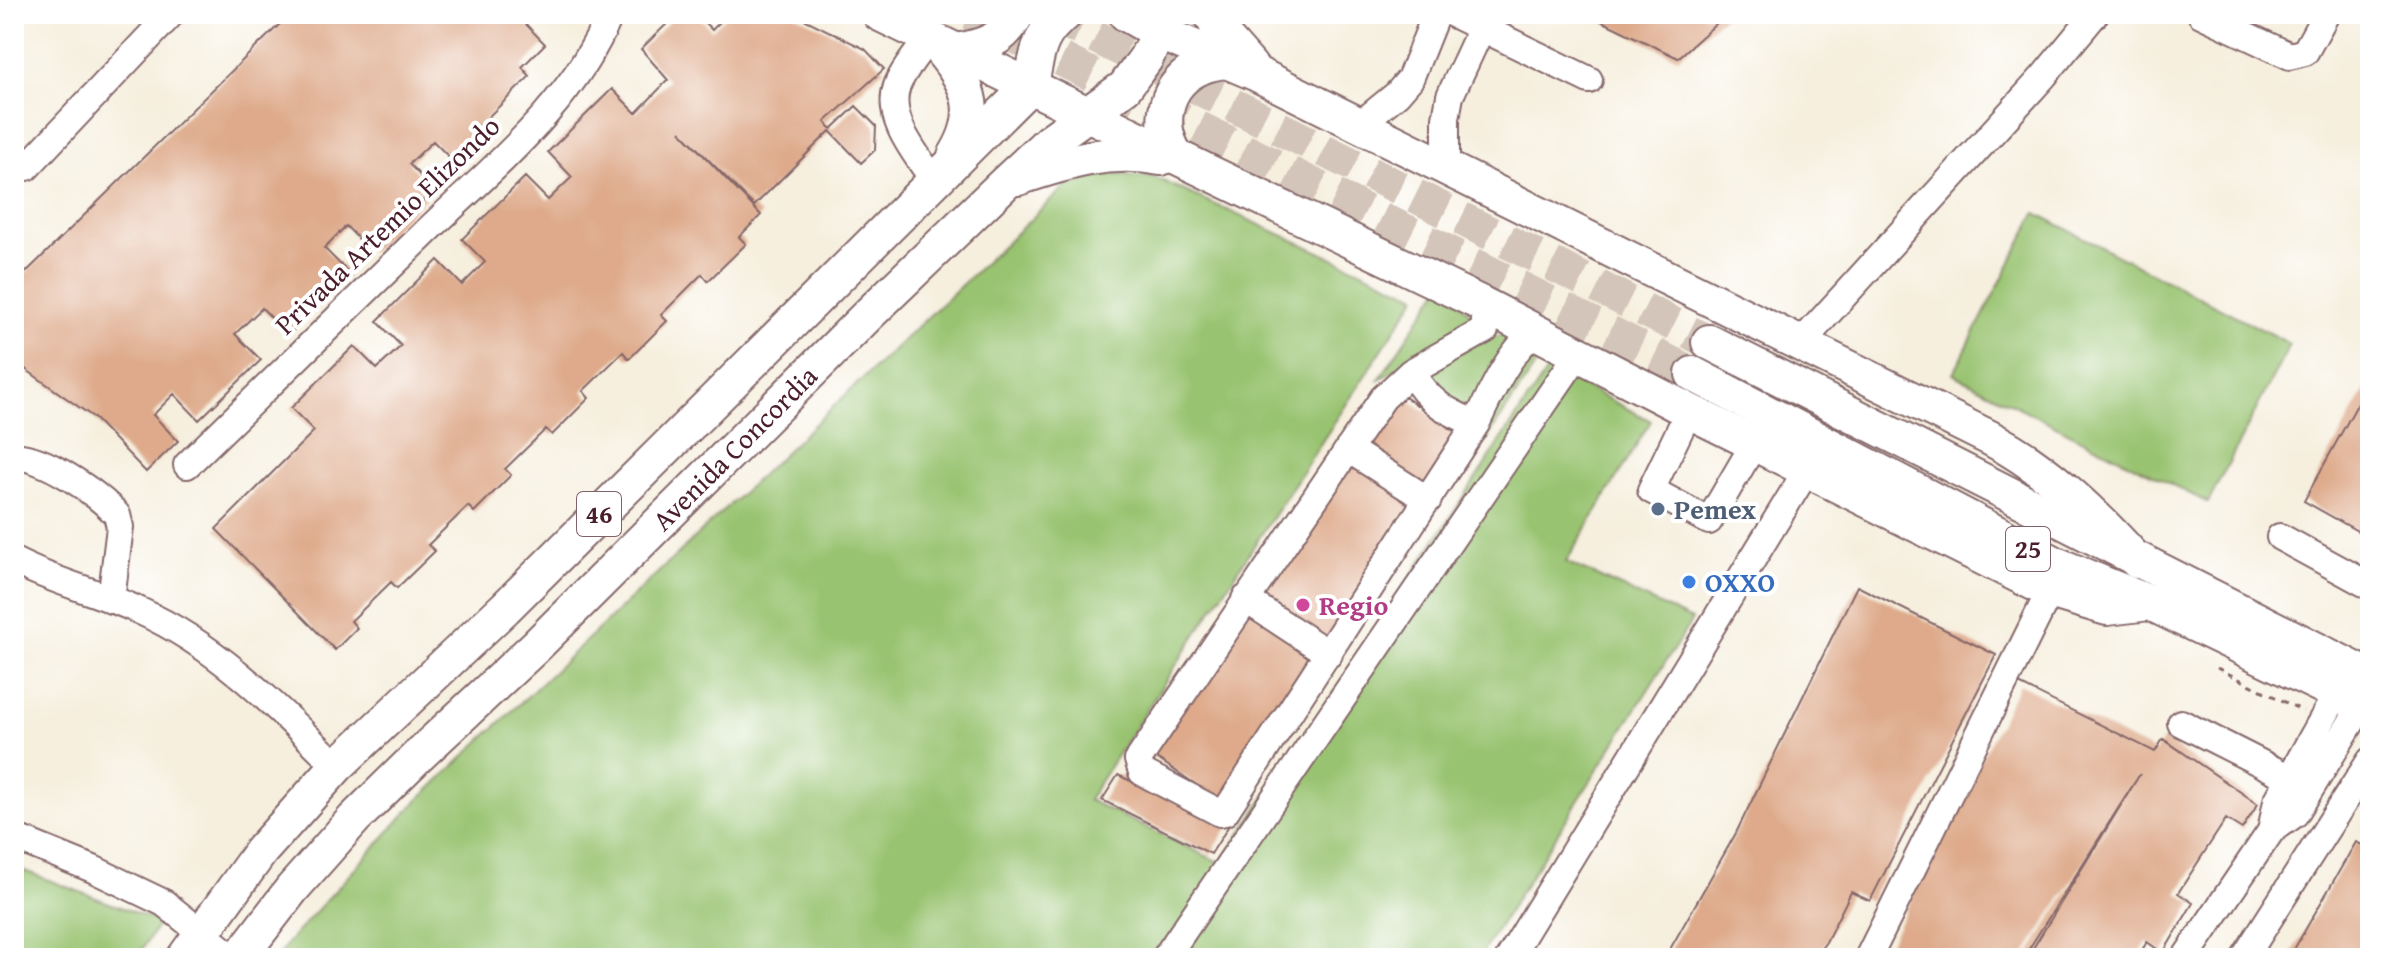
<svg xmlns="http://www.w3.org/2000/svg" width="2384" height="972" viewBox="0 0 2384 972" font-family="'Gentium Book Plus',serif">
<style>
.green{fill:#98c370;stroke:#71714e;stroke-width:2}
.building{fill:#deaa8b}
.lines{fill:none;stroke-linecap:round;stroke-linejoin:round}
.major-tunnel{stroke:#d4c5ba;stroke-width:34;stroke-dasharray:34 17;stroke-linecap:butt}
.minor-casing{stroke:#86686a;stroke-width:30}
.major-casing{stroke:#86686a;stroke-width:38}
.path{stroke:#86686a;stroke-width:3;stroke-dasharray:6 6;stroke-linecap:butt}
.minor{stroke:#fff;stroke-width:26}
.major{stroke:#fff;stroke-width:34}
.service-dot{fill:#5c6f8a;stroke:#fff;stroke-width:3}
.shop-dot{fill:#3f7fe0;stroke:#fff;stroke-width:3}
.hotel-dot{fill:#d1479c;stroke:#fff;stroke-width:3}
.labels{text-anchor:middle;stroke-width:8;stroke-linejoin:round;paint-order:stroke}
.shield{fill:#fff;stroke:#80626b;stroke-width:2}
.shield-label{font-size:26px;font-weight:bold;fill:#4a1f2b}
.street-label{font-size:28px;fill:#4a1f2b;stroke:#fff}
.service-label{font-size:28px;font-weight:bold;fill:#4e5e75;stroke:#fff;text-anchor:start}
.shop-label{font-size:28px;font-weight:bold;fill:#366cbe;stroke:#fff;text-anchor:start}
.hotel-label{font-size:28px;font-weight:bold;fill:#b23c85;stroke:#fff;text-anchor:start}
</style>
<rect width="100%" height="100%" fill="#fff"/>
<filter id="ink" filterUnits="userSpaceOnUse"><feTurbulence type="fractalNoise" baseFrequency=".0125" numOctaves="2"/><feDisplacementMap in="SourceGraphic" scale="16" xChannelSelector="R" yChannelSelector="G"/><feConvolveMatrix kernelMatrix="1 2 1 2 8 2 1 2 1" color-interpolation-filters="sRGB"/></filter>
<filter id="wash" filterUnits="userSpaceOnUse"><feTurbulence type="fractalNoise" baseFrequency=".006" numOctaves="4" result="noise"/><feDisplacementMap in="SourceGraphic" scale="32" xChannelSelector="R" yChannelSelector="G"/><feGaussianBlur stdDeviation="1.8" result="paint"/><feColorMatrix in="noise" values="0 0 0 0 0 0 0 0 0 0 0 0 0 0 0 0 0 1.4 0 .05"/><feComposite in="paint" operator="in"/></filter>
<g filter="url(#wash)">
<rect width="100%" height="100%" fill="#f6efde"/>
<path class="green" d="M1106 174 1154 177 1417 296 1088 800 1221 863 1549 368 1651 421 1566 562 1692 620 1479 958H277L288 942 415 803 1066 186Z
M2036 213 2290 344 2208 503 1953 374Z
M1442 285 1478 321 1414 357 1378 381Z
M1512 331H1517L1473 405H1460L1427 381 1428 367 1482 341Z
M1551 342 1485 442 1488 413 1523 350Z
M14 867 160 922 136 958H14Z"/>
<g id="blocks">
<path class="building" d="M290 14H516L545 44 522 67 530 76 480 125 489 135 458 166 433 141 409 164 434 190 371 252 346 226 324 248 350 274 288 335 262 308 235 334 261 360 199 420 174 394 153 415 178 441 146 472 93 417 14 361V284Z
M677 14H696L712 30 728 14H794L865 49 884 69 825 122 832 129 856 106 876 126 875 150 861 163 830 131 754 206 680 131 761 215 739 237 746 244 708 281 702 274 661 315 667 321 629 359 623 352 583 391 589 398 552 435 546 429 505 469 511 475 474 512 468 506 428 545 435 551 397 588 391 582 351 621 357 628 335 650 216 529 314 431 291 408 354 346 377 369 401 346 377 321 438 260 462 285 485 262 462 239 525 177 548 200 572 177 548 152 612 89 636 113 668 80 641 49Z
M1587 14H1727L1678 58Z
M2370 381V538L2304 501Z
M1398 392 1461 436 1427 493 1360 448Z
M1350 458 1421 504 1327 641 1259 595Z
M1857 586 1996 655 1870 901 1851 892 1826 942 1814 958H1665L1736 833Z
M1249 609 1321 657 1222 802 1152 755Z
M2019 684 2155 752 2163 739 2258 804 2242 829 2226 819 2178 893 2193 903 2163 953 2147 942 2137 958H2027L2140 774 2023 958H1882Z
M1118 775 1228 827 1211 854 1102 800Z
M2356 842 2370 849V958H2289Z"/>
</g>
</g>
<g filter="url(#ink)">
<use href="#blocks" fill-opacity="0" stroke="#86686a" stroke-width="2"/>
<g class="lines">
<path class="major-tunnel" d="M970 14 1693 374
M1050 14 1709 342"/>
<g class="minor-casing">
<path id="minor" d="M1453 14 1589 80
M2201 14 2290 56 2305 52 2326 14
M928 39C918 53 903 70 897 86 885 120 918 156 935 182
M1359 125 1397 94 1410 79 1436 14
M27 167 171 14
M1446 168V118L1450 96 1482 27
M1480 303 1485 313V330L1411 372C1428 402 1446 411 1476 424 1491 393 1507 354 1535 332
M1800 344 2043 77 2095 14
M1411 372 1383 398 1138 760 1142 772 1220 813 1225 812 1476 424
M1689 411 1651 490 1709 521 1754 444
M1348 449 1428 500
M14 457C41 454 99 494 117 515L120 527 111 600
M187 465C266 388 344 312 423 235 491 169 573 104 610 14
M2280 537 2370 586
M14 561C54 582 99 592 140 611 218 646 277 707 337 766
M1245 599 1329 654
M2181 723 2290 778
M2271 831 2295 814 2362 705
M14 837 93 869 164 903 233 958
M1165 958 1578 354
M1509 958 1807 470
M1868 958 2050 591
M2185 958 2271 831 2277 801 2337 693
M2244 958 2370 761"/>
</g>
<g class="major-casing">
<g id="major">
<path d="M880 14 1480 303 1689 411 2050 591 2107 608 2150 603"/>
<path d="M1126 14 1158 32 1255 73 1990 438C2047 468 2094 513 2137 561"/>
<path d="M1211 14 1220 32 1250 66"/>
<path d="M934 42C966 80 985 108 955 156"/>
<path d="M957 51C984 46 1004 40 1017 14"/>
<path d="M1175 154C1156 123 1165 82 1201 67 1209 63 1218 62 1226 61"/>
<path d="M1018 178C1066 162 1109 148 1161 158"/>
<path d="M1709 342 2370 677"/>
<path d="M1693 374 2058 565 2150 603 2370 709"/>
<path d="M184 958 261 851 337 766 505 608 1031 85C1037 55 1038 33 1065 14"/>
<path id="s1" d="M239 958 292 889 354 819 418 756 534 648 870 313 1006 182 1050 141 1125 87 1146 58 1167 14"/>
</g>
</g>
<path class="path" d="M2217 668 2303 711"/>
<use href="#minor" class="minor"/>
<use href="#major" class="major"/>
</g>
</g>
<circle class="service-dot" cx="1658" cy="509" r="8"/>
<circle class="shop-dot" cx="1689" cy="582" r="8"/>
<circle class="hotel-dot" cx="1303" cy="605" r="8"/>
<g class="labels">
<g class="shield">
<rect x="577" y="492" width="44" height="44" rx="6"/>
<rect x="2006" y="527" width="44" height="44" rx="6"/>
</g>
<g class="shield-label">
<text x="599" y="523">46</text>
<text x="2028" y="558">25</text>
</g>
<g class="street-label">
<text transform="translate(387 225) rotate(-44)" y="10">Privada Artemio Elizondo</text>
<text dy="10" stroke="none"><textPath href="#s1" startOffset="712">Avenida Concordia</textPath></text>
</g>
<g class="service-label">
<text x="1674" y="519">Pemex</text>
</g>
<g class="shop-label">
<text x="1705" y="592">OXXO</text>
</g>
<g class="hotel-label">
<text x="1319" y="615">Regio</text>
</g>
</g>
<rect width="2384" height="972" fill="none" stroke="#fff" stroke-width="48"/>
</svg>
